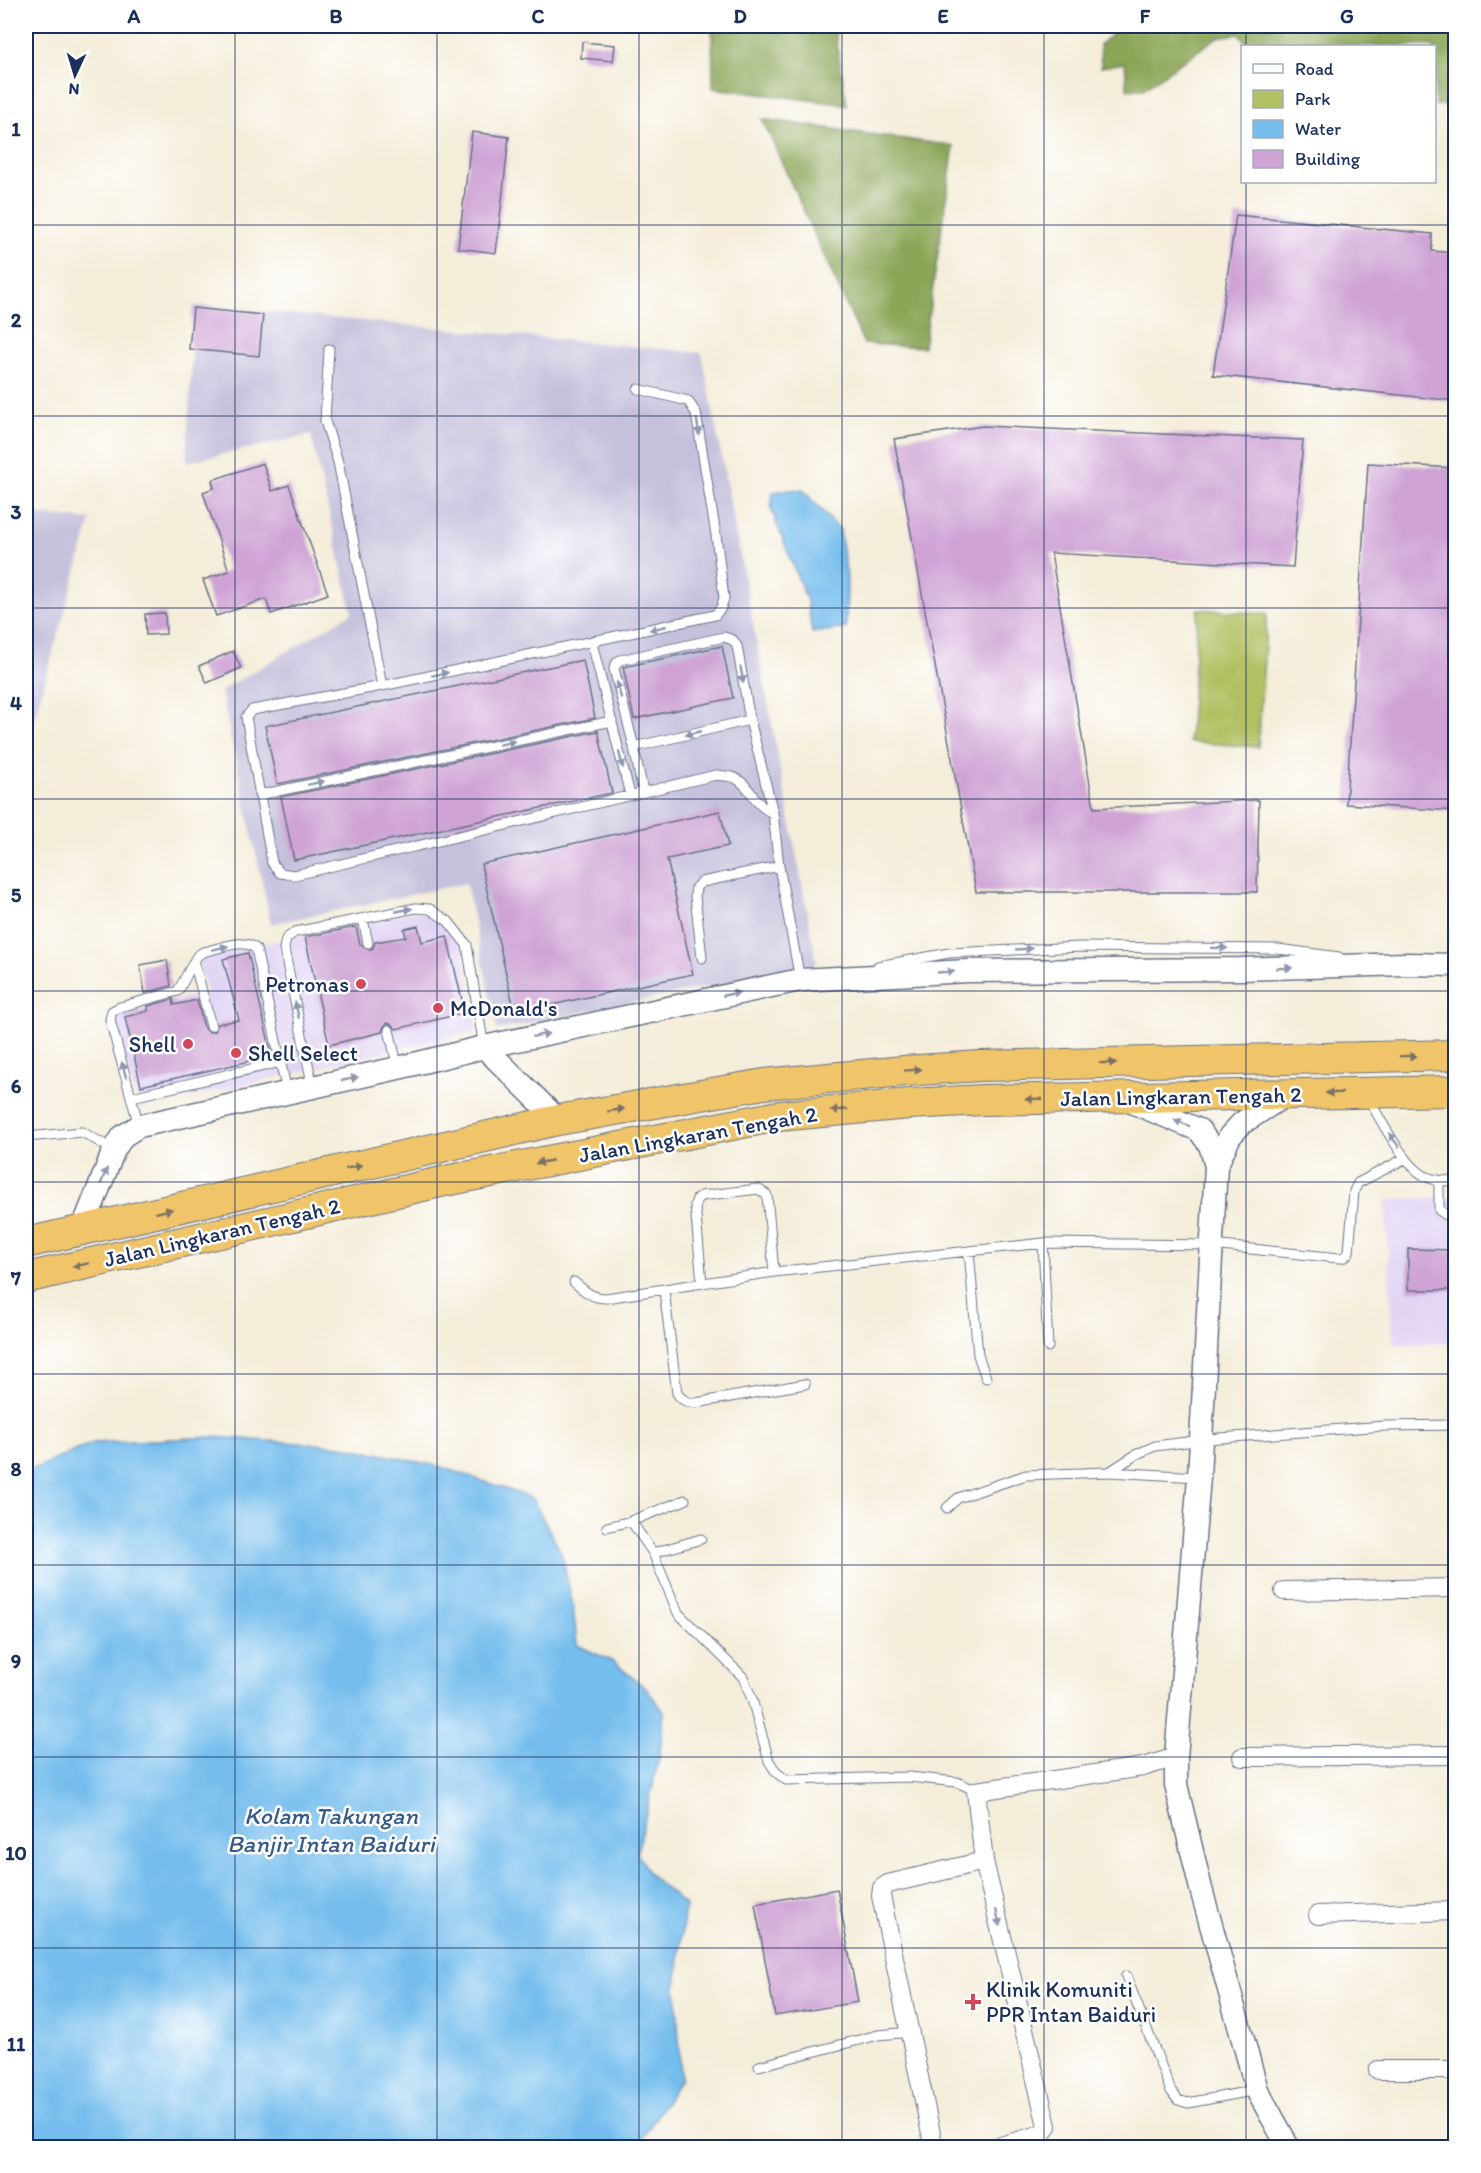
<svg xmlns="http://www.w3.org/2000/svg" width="1481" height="2173" viewBox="0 0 1481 2173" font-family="Itim,sans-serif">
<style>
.built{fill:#e1d4f4}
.industrial{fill:#c5c0db}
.green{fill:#b1c062;stroke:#667860;stroke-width:1.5}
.forest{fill:#8ca658;stroke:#546a5b;stroke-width:1.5}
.water{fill:#75bded;stroke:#4876a6;stroke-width:1.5}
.building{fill:#cfa4d5}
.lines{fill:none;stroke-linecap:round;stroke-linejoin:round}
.service-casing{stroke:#677289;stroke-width:11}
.minor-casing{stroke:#677289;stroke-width:20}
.tertiary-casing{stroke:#677289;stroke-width:25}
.trunk-casing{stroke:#677289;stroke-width:32}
.service{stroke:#fff;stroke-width:9}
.minor{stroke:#fff;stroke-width:18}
.tertiary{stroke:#fff;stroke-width:22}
.trunk{stroke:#f0c469;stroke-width:30}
.oneway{fill:#8d97ae}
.oneway2{fill:#7b7263}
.grid{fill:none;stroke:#1b2f5e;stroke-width:1.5;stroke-opacity:0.55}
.poi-dot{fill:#d1495b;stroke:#fff;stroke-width:2}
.labels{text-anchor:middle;stroke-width:5;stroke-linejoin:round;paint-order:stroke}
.poi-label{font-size:22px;fill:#1b2f5e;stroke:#fff;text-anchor:start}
.street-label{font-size:22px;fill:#1b2f5e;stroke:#fff}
.water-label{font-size:24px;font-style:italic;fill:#365a89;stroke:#fff}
.neatline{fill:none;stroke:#1b2f5e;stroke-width:2}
.grid-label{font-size:20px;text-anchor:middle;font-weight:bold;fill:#1b2f5e}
</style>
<rect width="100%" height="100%" fill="#fff"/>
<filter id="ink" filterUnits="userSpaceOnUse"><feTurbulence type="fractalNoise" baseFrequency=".0167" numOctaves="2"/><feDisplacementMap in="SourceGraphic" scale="12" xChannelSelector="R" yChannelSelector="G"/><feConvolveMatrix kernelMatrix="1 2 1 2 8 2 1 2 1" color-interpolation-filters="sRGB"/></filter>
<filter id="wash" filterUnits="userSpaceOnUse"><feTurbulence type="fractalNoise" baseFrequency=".008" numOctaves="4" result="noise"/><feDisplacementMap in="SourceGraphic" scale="24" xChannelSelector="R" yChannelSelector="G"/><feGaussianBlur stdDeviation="1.35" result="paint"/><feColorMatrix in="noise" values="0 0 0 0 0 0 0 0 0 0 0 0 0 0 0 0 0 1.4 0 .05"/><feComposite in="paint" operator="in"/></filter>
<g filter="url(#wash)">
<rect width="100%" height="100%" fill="#f4edd9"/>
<path class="built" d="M415 912 429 914 444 924 462 946 477 1031 139 1109 114 1020 115 1014 207 993 199 962 202 957Z
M1455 1197V1342L1393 1345 1385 1200Z"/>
<path class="industrial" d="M195 305 702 353 817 964 497 1030 466 883 271 924 221 691 352 613 311 435 186 462Z
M26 513 91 520 26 746Z"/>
<path class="green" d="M1198 609 1267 614 1258 747 1189 742Z"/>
<path class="forest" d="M712 26H834L847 105 713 88Z
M1122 26H1455V104L1435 105 1434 46H1250L1238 34 1218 37 1143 89H1127L1125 63 1101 67 1100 44Z
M762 119 954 146 924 347 864 344Z"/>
<path class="water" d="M802 489 840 530 847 579 846 628 812 633 807 601 771 509 773 492Z
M213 1437 342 1446 442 1467 532 1498 562 1554 573 1606 577 1645 613 1662 647 1689 664 1712 660 1754 637 1852 649 1874 685 1905 676 1985 681 2078 637 2147H26V1472L93 1443Z"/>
<g id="blocks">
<path class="building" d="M582 42 615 45 613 61 581 58Z
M472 132 509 137 496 253 458 248Z
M1236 215 1432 234V251L1455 253V401L1213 375Z
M193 308 263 315 259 356 189 349Z
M983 426 1303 440 1293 567 1051 553 1094 808 1259 800 1257 892H976L894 439Z
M263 463 272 491 289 485 328 594 271 614 266 599 216 616 203 580 229 571 203 492 214 488 212 480Z
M1368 463 1455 468V811L1346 804Z
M165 613 166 634 146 635 145 614Z
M722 646 733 698 634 719 623 667Z
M233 651 241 668 207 683 199 666Z
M583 660 595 718 278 784 277 783 265 726Z
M598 731 612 793 294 860 281 797Z
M720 811 728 846 667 859 693 974 515 1013 481 864Z
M418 926 422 942 447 936 465 1013 396 1029 393 1025 388 1023 384 1026 382 1032 329 1045 305 937 356 927 360 944 369 950 373 948 375 942 406 937 404 929Z
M248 953 272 1056 141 1086 125 1017 148 1011V1006L173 999 174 1005 197 1000 204 1028 209 1032 215 1031 218 1024 239 1020 223 959Z
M167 960 171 986 145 993 140 965Z
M1408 1249 1455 1250V1290H1408Z
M837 1889 858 2002 775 2016 755 1904Z"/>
</g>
</g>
<g filter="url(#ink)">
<use href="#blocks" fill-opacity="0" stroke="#677289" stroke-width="1.5"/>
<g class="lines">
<g class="service-casing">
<path id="service" d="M329 349 325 421 338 462 382 686 252 710 246 717 272 863 280 873 295 875 716 775C722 776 730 776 735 778 752 786 754 806 773 813
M592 643 630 795
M382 686 715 615 721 608 724 598 716 535 696 413 688 401 638 389
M634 747 750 720
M643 792 634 747 614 669 616 664 620 660 724 637 733 640 737 646 750 720 773 813 779 866 800 980
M259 795 612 721
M363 919 368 943
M702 958 695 896 696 887 702 882 779 866
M194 961 211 1026
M878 966 949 953 1080 947 1278 949 1339 957
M389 1030 398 1068
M313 1088 284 949 286 939 295 932 416 908 430 909 448 921 467 945 484 1047
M132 1097 281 1062
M1368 1097C1379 1118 1403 1163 1423 1175 1433 1181 1444 1181 1456 1181
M139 1126 110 1020 112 1011 120 1007 178 991 197 956 203 952C218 949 244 937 256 949L287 1092
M26 1137 82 1132 114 1150
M1439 1181V1210L1446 1215 1456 1218
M1043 1243 1048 1347
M969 1251 978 1355 986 1378
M574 1282C585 1291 591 1298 606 1298L774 1272 1043 1243 1212 1245 1339 1258 1345 1257 1349 1252 1354 1191 1358 1183 1406 1158
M702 1283 695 1205 697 1199 701 1196 758 1189 767 1195 774 1272
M664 1290 677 1393C682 1401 687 1402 696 1403L805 1384
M1109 1472 1199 1477
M947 1508 958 1498 1026 1475 1109 1472 1137 1454 1155 1446 1219 1438 1385 1426 1456 1425
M631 1521 685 1500
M607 1527 631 1521 653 1553 678 1613 743 1677 752 1699 769 1761 776 1772 786 1780 909 1777 957 1782 976 1791
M653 1553 701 1539
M1126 1976 1171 2091 1178 2100 1188 2103 1257 2090
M759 2066 878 2035 911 2032"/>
</g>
<g class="minor-casing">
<path id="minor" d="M1284 1591 1456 1588
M1242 1757 1456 1755
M1318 1915 1456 1911
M1378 2070H1456
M934 2148 881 1896 882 1888 888 1884 984 1861
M994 2148 1042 2134 1047 2126 984 1861 976 1791 1143 1767 1176 1757"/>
</g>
<g class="tertiary-casing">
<path id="tertiary" d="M484 1047 800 980 968 971 1241 969 1407 964 1456 965
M1127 1100 1199 1130 1210 1145 1216 1166 1199 1477 1176 1757V1785L1201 1889 1257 2090 1289 2148
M1216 1166 1230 1136 1242 1123 1287 1094
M82 1230 114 1150 123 1136 139 1126 398 1068 484 1047 558 1120"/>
</g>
<g class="trunk-casing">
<path id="trunk" d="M26 1243 558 1120 764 1084 904 1071 979 1066 1456 1055
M26 1278 445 1181 779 1116 909 1104 983 1100 1456 1091"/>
</g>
<use href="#service" class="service"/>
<use href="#minor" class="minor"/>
<use href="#tertiary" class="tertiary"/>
<use href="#trunk" class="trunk"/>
</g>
<defs><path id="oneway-solid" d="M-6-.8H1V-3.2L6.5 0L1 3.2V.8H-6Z" transform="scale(1.5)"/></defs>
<g class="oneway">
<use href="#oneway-solid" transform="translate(698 427) rotate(81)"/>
<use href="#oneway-solid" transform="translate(658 628) rotate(167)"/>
<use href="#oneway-solid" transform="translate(440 674) rotate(-12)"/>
<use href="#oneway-solid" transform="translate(742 675) rotate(80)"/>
<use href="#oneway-solid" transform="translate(619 690) rotate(-104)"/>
<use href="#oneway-solid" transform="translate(693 733) rotate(167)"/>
<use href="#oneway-solid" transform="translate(507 743) rotate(-12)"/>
<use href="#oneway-solid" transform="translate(621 760) rotate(76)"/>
<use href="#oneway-solid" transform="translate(316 783) rotate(-12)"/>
<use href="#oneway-solid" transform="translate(404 910) rotate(-11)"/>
<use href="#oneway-solid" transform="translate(220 948) rotate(-13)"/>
<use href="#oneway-solid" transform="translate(1219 948) rotate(1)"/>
<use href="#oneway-solid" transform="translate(1024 949) rotate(-3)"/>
<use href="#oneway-solid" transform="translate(1284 968) rotate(-2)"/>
<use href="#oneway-solid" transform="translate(946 972) rotate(-3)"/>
<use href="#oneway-solid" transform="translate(731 994) rotate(-11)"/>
<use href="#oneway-solid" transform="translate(297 1010) rotate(-102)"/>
<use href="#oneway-solid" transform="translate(541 1035) rotate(-12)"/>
<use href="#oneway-solid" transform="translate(124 1070) rotate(-106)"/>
<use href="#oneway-solid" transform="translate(350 1079) rotate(-13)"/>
<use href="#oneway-solid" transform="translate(1182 1123) rotate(-157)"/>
<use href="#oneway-solid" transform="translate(1394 1140) rotate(-126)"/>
<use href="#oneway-solid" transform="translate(104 1176) rotate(-68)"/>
<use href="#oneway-solid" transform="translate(998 1918) rotate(77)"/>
</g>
<g class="oneway2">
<use href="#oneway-solid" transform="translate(1408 1056) rotate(-1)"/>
<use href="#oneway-solid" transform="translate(1108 1063) rotate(-1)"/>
<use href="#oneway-solid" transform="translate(913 1070) rotate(-4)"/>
<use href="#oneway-solid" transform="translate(1334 1093) rotate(179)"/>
<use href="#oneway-solid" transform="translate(1034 1099) rotate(179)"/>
<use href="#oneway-solid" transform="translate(616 1110) rotate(-10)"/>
<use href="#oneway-solid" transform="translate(839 1110) rotate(175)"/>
<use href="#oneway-solid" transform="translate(544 1162) rotate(169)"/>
<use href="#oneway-solid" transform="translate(354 1167) rotate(-13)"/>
<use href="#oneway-solid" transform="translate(164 1211) rotate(-13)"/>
<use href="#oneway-solid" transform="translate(81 1265) rotate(167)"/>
</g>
</g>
<path class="grid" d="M235 26V2148M437 26V2148M639 26V2148M842 26V2148M1044 26V2148M1246 26V46M1246 182V2148M26 225H1456M26 416H1456M26 608H1456M26 799H1456M26 991H1456M26 1182H1456M26 1374H1456M26 1565H1456M26 1757H1456M26 1948H1456"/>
<g class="poi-dot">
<circle cx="361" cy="984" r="6"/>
<circle cx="438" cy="1008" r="6"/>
<circle cx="188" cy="1044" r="6"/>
<circle cx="236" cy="1053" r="6"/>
<path d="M970 1993h6v6h6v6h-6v6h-6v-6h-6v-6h6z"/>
</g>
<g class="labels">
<g class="poi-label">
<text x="349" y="992" text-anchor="end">Petronas</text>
<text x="450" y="1016">McDonald's</text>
<text x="176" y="1052" text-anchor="end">Shell</text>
<text x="248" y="1061">Shell Select</text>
<text x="986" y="1997">Klinik Komuniti<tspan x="986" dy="25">PPR Intan Baiduri</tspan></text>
</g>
<g class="street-label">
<text transform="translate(1181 1096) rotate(-1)" y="8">Jalan Lingkaran Tengah 2</text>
<text transform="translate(698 1134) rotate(-10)" y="8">Jalan Lingkaran Tengah 2</text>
<text transform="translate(222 1232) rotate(-13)" y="8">Jalan Lingkaran Tengah 2</text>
</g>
<g class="water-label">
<text x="331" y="1824">Kolam Takungan<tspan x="331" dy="28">Banjir Intan Baiduri</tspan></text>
</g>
</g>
<rect width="1481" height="2173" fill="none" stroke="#fff" stroke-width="66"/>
<rect x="1241" y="45" width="195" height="138" fill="#ffffff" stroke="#a4acbf" stroke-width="1.5"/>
<rect x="1253" y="64" width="30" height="9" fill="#ffffff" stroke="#a4acbf" stroke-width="1.5"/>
<text x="1295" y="75" font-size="18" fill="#1b2f5e">Road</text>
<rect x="1253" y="90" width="30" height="18" fill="#b1c062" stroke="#a4acbf" stroke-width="1.5"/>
<text x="1295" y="105" font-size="18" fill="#1b2f5e">Park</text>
<rect x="1253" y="120" width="30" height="18" fill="#75bded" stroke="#a4acbf" stroke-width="1.5"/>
<text x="1295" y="135" font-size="18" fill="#1b2f5e">Water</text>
<rect x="1253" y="150" width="30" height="18" fill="#cfa4d5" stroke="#a4acbf" stroke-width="1.5"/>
<text x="1295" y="165" font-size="18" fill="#1b2f5e">Building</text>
<g transform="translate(75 75) rotate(184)" stroke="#ffffff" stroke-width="4.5" paint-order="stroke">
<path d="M0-4.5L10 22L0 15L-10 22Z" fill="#1b2f5e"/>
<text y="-9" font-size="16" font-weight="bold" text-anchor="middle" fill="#1b2f5e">N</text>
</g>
<rect x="33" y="33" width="1415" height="2107" class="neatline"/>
<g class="grid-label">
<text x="134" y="23">A</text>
<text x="336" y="23">B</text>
<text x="538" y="23">C</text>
<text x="740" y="23">D</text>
<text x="943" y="23">E</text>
<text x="1145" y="23">F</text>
<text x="1347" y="23">G</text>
<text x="16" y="136">1</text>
<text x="16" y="327">2</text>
<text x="16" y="519">3</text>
<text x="16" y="710">4</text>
<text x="16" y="902">5</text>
<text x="16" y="1093">6</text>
<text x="16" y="1285">7</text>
<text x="16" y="1476">8</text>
<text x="16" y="1668">9</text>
<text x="16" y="1860">10</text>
<text x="16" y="2051">11</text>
</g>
</svg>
